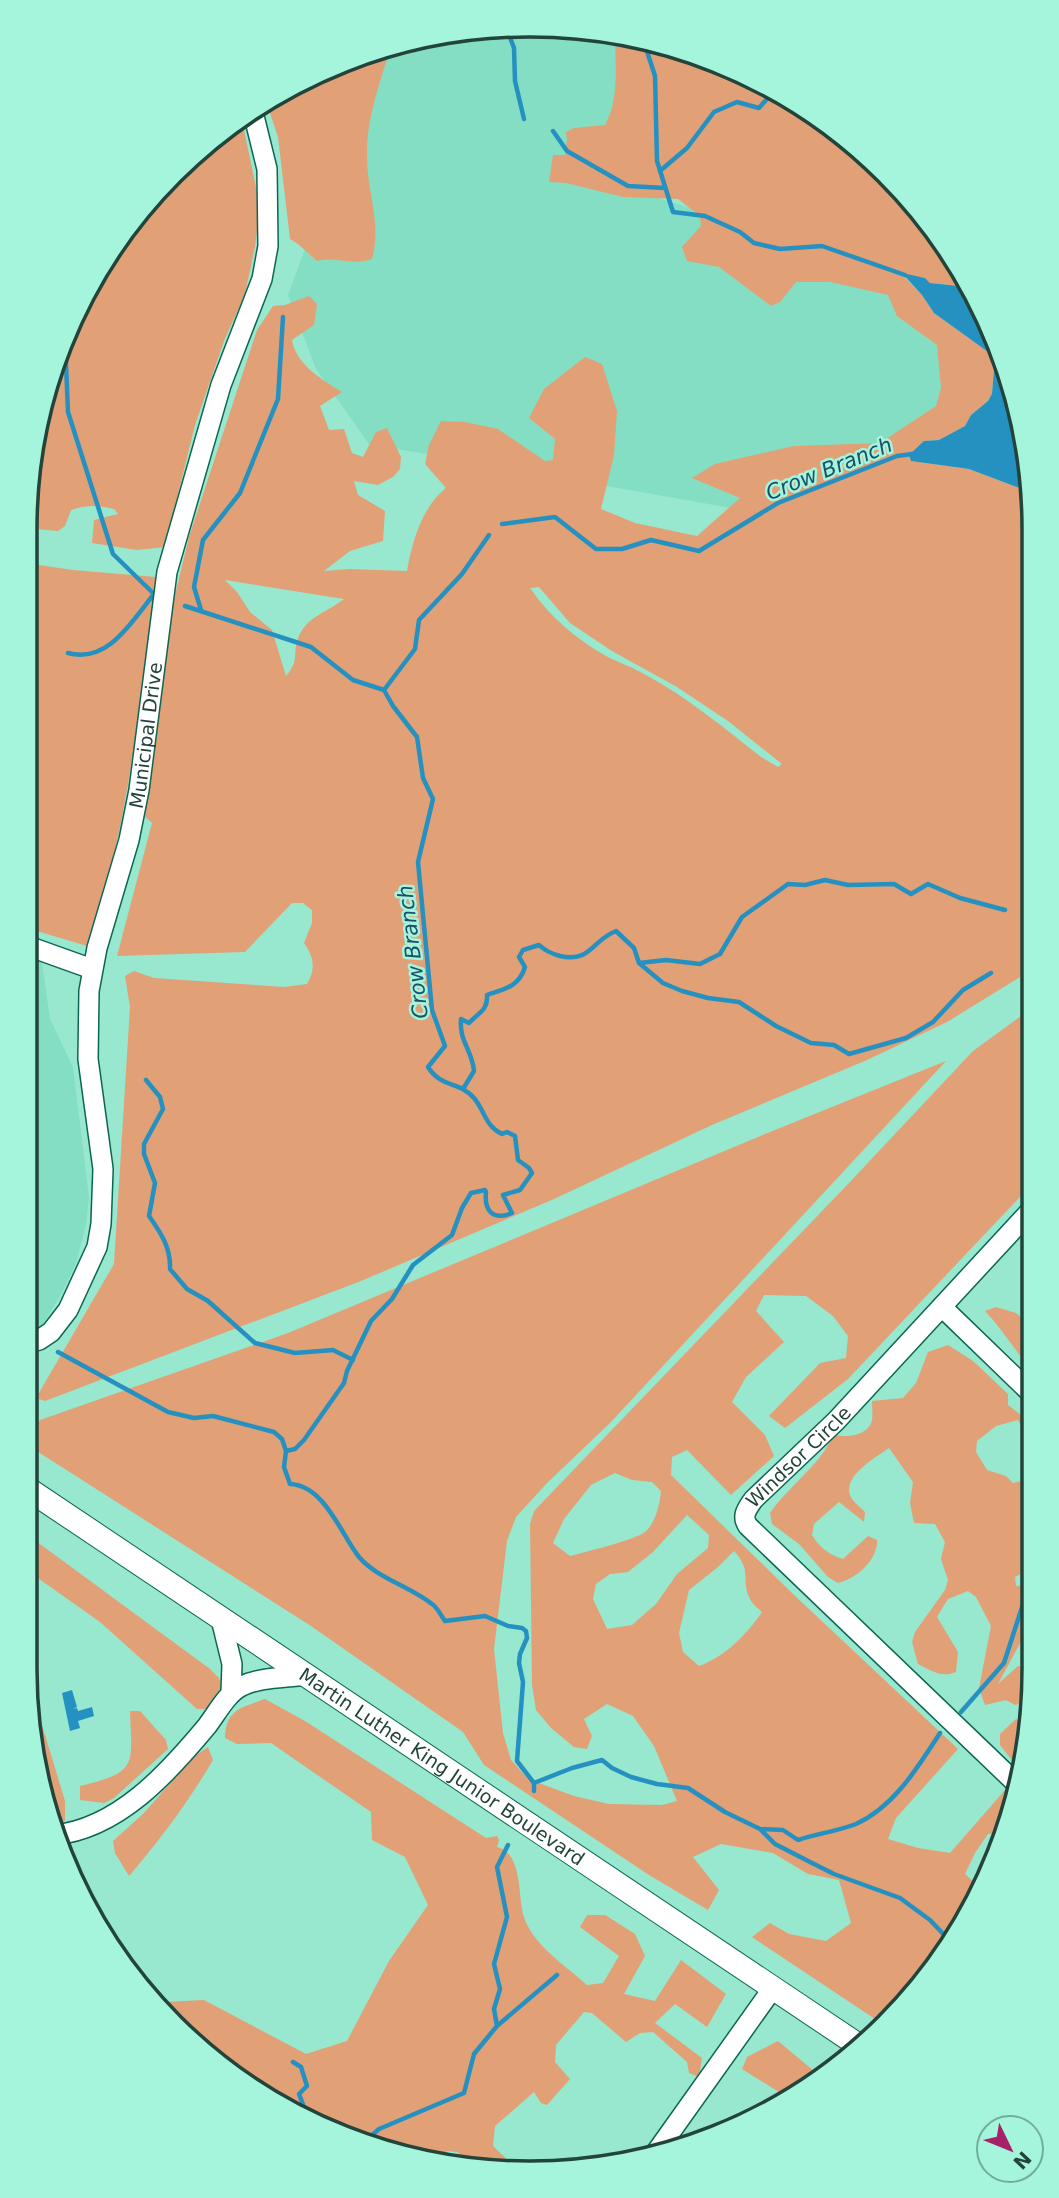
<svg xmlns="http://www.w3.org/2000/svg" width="1059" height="2198" viewBox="0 0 1059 2198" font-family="'DejaVu Sans',sans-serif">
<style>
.built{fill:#84dec3}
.green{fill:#e2a077;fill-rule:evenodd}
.water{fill:#2591c1}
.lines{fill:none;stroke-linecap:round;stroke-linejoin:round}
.stream{stroke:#2591c1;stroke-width:4.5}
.minor-casing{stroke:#0b6753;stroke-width:22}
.major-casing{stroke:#0b6753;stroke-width:25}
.minor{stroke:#fff;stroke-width:19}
.major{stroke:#fff;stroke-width:23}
.labels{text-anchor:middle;stroke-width:5;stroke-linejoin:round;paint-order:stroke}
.street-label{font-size:19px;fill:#23443a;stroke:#a5f4dc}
.water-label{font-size:21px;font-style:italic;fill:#1a506a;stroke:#a5f4dc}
.rim{fill:none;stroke:#23443a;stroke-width:3.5}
</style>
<rect width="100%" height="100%" fill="#98e7cf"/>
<path class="built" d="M530 25 628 34 622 187 902 273 991 384 782 517 369 444 316 369 288 295 378 50 431 34Z
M25 843 50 1019 73 1067 89 1197 86 1225 76 1263 63 1291 25 1354Z"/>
<path class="green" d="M615 33 628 34 723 63 837 129 930 222 968 287 930 283 925 278 903 275 922 295 934 313 995 357 992 395 988 401 971 415 965 426 939 440 924 441 911 461 969 469 1030 492 1032 966 1020 977 947 1022 867 1060 712 1125 554 1199 361 1281 45 1401 36 1398 114 1264 130 1007 125 976 134 971 154 978 284 987 307 984C316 969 314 957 304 943L312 923V910L303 903H292L245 952 117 956 152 823 143 815 161 653 189 537 257 330 273 306 285 305 309 296 317 304 314 325 292 340C296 365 323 380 342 392L320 406 329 430 344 429 352 453 363 457 376 432 387 428 401 457 400 469 393 477 378 485 354 481 358 495 385 511 383 541 350 551 324 571 349 569 407 571C412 542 422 507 446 488L425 464 429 445 441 421 465 422 498 429 545 461 553 460 555 439 529 418 544 389 585 357 602 364 617 411 614 455 601 509 635 523 697 536 740 498 692 478 715 464 794 446 880 443 936 406 941 388 937 345 897 316 888 295 830 282H796L780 302 771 306 719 267 687 261 682 247 701 226 700 216 678 199 623 197 566 183 549 182 553 155H565L567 140 566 132 574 128 605 125C620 98 615 63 615 33ZM225 580 344 599C328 612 305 617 298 639 292 656 300 660 286 676L272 630 250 612 237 592ZM539 587 570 623 612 651 677 687 728 721 782 764 778 767 761 757C724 728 687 697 646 675 633 667 619 663 606 656 576 639 550 617 530 588Z
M391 46C380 83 366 119 367 157 367 193 382 223 372 259 350 266 336 256 317 261L298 244 290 239 278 137 266 101 337 63Z
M241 116 260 206 255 247 245 294 224 341 195 425 165 547 137 550 92 543 94 520 118 514 114 509C98 505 86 505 71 510L65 526 58 531 25 528 34 431 63 336 110 249 173 172Z
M25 563 73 570 156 577C146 655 138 734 123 811 115 857 101 901 87 946L30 929 25 874Z
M1032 1008 1033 1183 848 1379 785 1428 769 1416 820 1363 846 1358 848 1336 833 1316 806 1296 764 1295 756 1311 784 1342 746 1377 732 1402 765 1435 774 1456 731 1495 687 1450 672 1457 671 1475 793 1594 958 1749 896 1818 888 1839 918 1848 950 1853 1005 1790 1015 1800 1005 1833 988 1834 975 1853 965 1874 977 1885H982L909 2002 884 2025 752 1937 770 1923 789 1934 826 1941 851 1923 839 1880 808 1874 773 1853 721 1844 693 1857 719 1890 708 1910 649 1875 484 1765 463 1732 311 1626 32 1448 33 1428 40 1420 288 1333 765 1134 946 1061 610 1423 547 1483 516 1517 507 1541 494 1649 503 1733 511 1760 528 1779 574 1796 609 1804 662 1805 677 1801 654 1746 633 1716 607 1704 584 1719 592 1736 587 1749 574 1747 551 1728 536 1710 532 1685 530 1524 534 1511 848 1184 973 1051ZM615 1473 632 1480 652 1482 661 1491C660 1504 655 1524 645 1532 635 1540 585 1552 570 1556L553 1543 564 1519 591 1485ZM687 1515 709 1535 708 1548 677 1574 656 1604 632 1625 607 1629 593 1599 596 1584 610 1574 628 1572 653 1552ZM734 1551C753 1571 740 1579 750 1599 752 1604 758 1608 762 1612 747 1634 725 1657 699 1666L683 1652 679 1633 689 1590 718 1567Z
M996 1307 1016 1313 1033 1328V1372C1016 1352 1003 1330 985 1311Z
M948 1345 973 1361 1008 1394V1405L1034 1425V1442L1028 1439 1018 1420 996 1426 977 1441 976 1452 987 1470 1006 1476 1013 1483 1034 1478V1567L1015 1577 1016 1586 1034 1584V1606L1023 1626 1024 1636 998 1684 1018 1666 1034 1668 1032 1696 1026 1702 1015 1705 1006 1700 985 1705 979 1688 991 1626 976 1597 968 1591 948 1599 937 1617 958 1652 956 1672C941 1678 932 1671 918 1664L912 1642 915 1632 945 1590 948 1580 941 1559 945 1542 935 1524 914 1523 910 1503 913 1482 889 1448C876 1457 843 1476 850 1495 852 1501 860 1507 865 1512L864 1522 839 1502 814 1524 812 1535C819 1547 829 1555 843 1559L868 1536 877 1540C878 1560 856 1579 838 1583L828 1577 799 1544 772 1524 770 1513C785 1491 807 1475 823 1453 828 1446 829 1441 836 1435 848 1438 869 1435 872 1420 873 1415 872 1407 872 1401L903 1398 916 1383 928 1352Z
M25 1533 210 1669 219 1678 222 1687 206 1709H197L100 1622 25 1569Z
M28 1689 33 1695 65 1801V1821L50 1823Z
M265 1699 305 1721 486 1838 497 1836 499 1840 497 1847C522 1853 518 1893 523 1914 531 1944 565 1965 587 1985L603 1983 619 1956 580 1927 587 1915H605L635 1934 645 1956 624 1994 655 2001 681 1960 726 1994 707 2027 675 2004 655 2023 702 2058 699 2077 689 2073 687 2062 653 2032 640 2033 626 2042 592 2013 584 2012 556 2045 555 2062 570 2079 547 2105 541 2103 534 2092 495 2126 493 2146 515 2167 476 2165 457 2152 447 2151 437 2164H431L336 2135 249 2089 159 2004 163 2002 204 2000 306 2054 347 2041 389 1961 428 1905 405 1857 372 1840 371 1812 271 1743 237 1744 225 1738C226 1709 241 1708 265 1699Z
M130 1711H140L166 1740 168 1749 114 1798 104 1803 80 1800V1786C138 1772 132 1766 130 1711Z
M1016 1719 1029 1725 1027 1742H1016L1025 1761 1019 1769 1000 1745V1734Z
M208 1747 213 1760C189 1801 160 1840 129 1876L115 1853 113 1841 144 1813 193 1757Z
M778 2041 814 2071V2083L792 2097 779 2092 742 2069 747 2057Z"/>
<path class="water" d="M902 273 925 278 930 283 968 287 996 336 1030 463V492L969 469 911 461 909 455 924 441 939 440 965 426 971 415 988 401 992 394 995 357 934 313 922 295Z
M72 1690 77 1707 73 1709 77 1708 78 1711 92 1707 94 1716 78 1721 80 1728 70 1731 62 1693Z"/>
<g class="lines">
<path class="stream" d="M506 27 514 48 515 81 524 119
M643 39 655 76 657 161 673 212 705 216 740 232 754 243 780 249 822 246 905 275
M553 131 567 151 628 186 665 188
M660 171 687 148 714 112 737 102 759 108 773 92
M502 524 555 517 596 549H622L651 540 699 551 778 503 897 456 912 454
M489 535 462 574 419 620 415 649 384 690 393 706 417 737 423 778 433 799 418 862 432 1010 445 1046 428 1067C441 1088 461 1082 474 1098 485 1111 485 1126 502 1134L507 1132 515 1136 518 1160 529 1168 532 1173 520 1190 503 1195 512 1213C493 1221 484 1211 486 1192L485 1190 471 1193 462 1208 452 1235 413 1265 392 1299 371 1321 347 1371 344 1383 304 1440 295 1449 286 1451 284 1467 290 1484C324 1485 341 1534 359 1557 378 1579 410 1586 432 1604 438 1608 441 1616 445 1621L485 1616 508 1626 522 1628 526 1631 527 1638 520 1654 519 1663 523 1682 517 1761 534 1783V1791
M185 606 311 647 353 680 384 690
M201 610 194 587 203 540 240 493 278 399 283 317
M68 653C108 664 132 621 154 594L113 554 68 412 65 341 82 300
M639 963 663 983 682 991 708 998 739 1002 776 1026 811 1043 834 1045 849 1054 906 1038 933 1022 963 990 991 973
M146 1080 160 1097 163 1109 144 1144V1154L155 1183 149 1216C161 1233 171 1248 170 1269L187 1289 208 1301 255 1343 295 1353 333 1350 353 1360
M463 1089 474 1071C472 1049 459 1042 461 1019L469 1023C478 1013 488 1011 487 995 504 989 519 987 525 967L519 957 523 950 539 945C546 951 550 953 560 956 591 963 592 940 616 931L634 948 639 963 666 960 700 964 720 954 742 917 788 884 805 885 825 880 848 885 894 884 911 894 928 884 960 898 1005 910
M58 1352 168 1412 194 1418 213 1416 274 1432 282 1439 286 1451
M961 1712 1004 1663 1024 1601 1034 1589
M534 1783 572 1768 602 1760 612 1768 631 1777 657 1784 688 1788 725 1812 760 1829 783 1830 798 1840C816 1834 838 1831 856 1824 894 1807 918 1767 940 1733
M760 1829 775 1844 812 1863 834 1874 900 1898 930 1920 948 1939
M178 2019 180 2024
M497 2026 557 1975
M293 2062 301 2067 307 2086 299 2094 307 2115 304 2118
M363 2143 379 2129 464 2093 474 2054 497 2026 494 2009 500 1989 494 1964 507 1917 497 1867 508 1845"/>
<g class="minor-casing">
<g id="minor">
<path d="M25 945 92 969"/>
<path d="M942 1307 1034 1396"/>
<path id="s1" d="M25 1344 39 1340 51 1332 68 1310 97 1247 101 1224 103 1169 88 1059 89 991 97 948 129 840 139 790 167 572 221 385 262 279 268 246 267 169 252 108"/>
<path d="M221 1619 232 1664 231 1693"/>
<path id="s2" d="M1019 1786 748 1526C741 1516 747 1509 753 1500L836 1421 1033 1208"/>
<path d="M54 1835C118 1829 168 1773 207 1726 217 1713 227 1693 242 1686 260 1677 285 1678 305 1675"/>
<path d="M657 2151 773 1988"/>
</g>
</g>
<g class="major-casing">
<g id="major">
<path id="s3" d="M25 1487 861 2047"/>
</g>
</g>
<use href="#minor" class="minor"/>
<use href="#major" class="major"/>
</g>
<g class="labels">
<g class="street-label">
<text dy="7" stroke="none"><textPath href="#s1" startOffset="646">Municipal Drive</textPath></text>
<text dy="7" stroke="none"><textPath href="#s2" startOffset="467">Windsor Circle</textPath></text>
<text dy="7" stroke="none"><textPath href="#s3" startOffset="502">Martin Luther King Junior Boulevard</textPath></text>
</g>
<g class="water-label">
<text transform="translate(829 469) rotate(-22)" y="7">Crow Branch</text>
<text transform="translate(413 952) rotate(-97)" y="7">Crow Branch</text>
</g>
</g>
<path d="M0 0H1059V2198H0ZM529 37H530A492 492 0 0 1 1022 529V1669A492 492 0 0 1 530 2161H529A492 492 0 0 1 37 1669V529A492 492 0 0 1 529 37Z" fill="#a5f4dc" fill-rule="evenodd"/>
<path class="rim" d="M529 37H530A492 492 0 0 1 1022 529V1669A492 492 0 0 1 530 2161H529A492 492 0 0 1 37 1669V529A492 492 0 0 1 529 37Z"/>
<g transform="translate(1010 2149) rotate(133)"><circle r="33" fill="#a5f4dc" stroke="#71ae9b" stroke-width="2"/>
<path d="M0-5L12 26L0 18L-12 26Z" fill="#a7206a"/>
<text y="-10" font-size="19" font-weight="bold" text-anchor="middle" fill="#23443a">N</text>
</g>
</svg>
